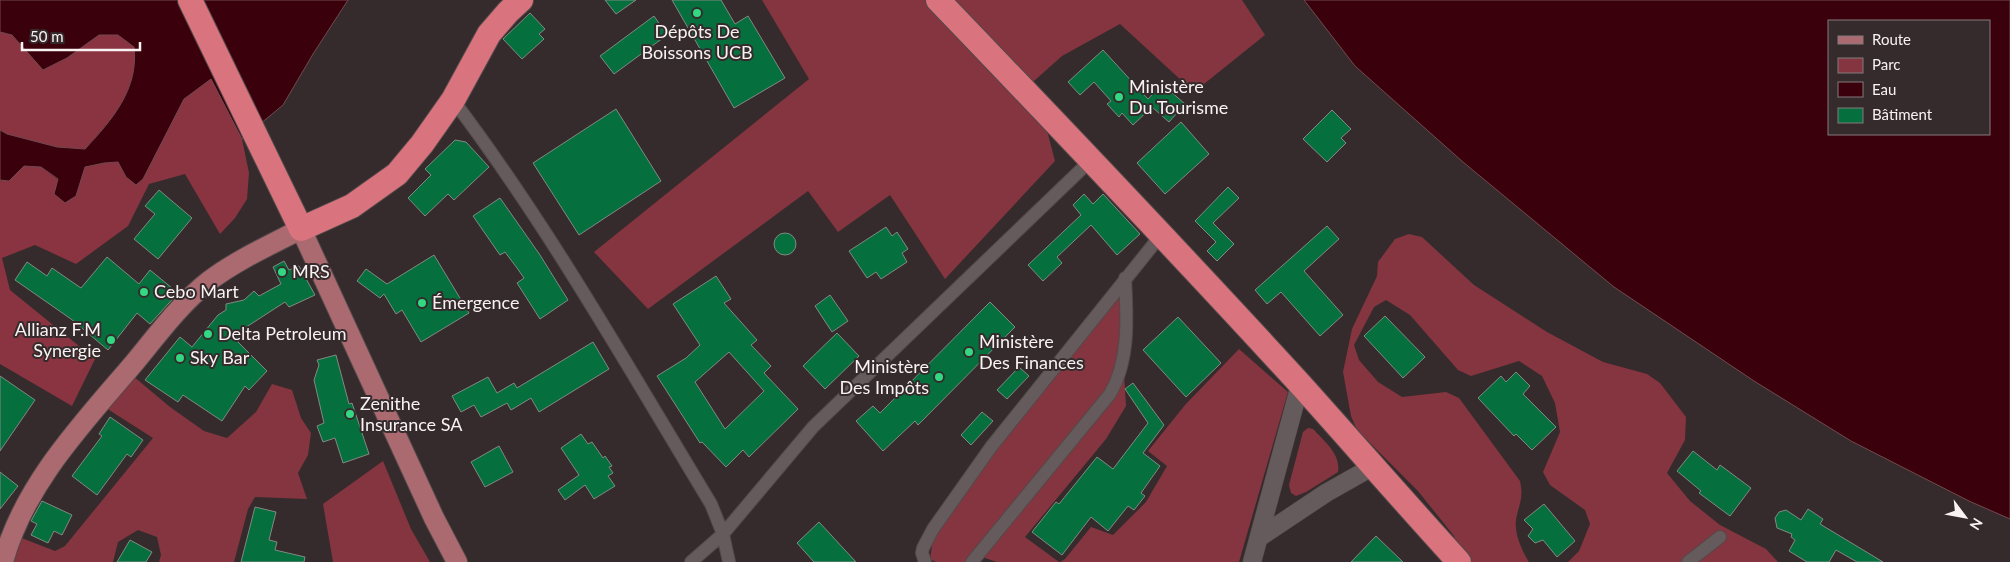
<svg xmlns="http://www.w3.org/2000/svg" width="2010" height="562" viewBox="0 0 2010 562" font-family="Lato,sans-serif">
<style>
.green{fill:#85353f}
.forest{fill:#893440}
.water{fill:#3a000b;stroke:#734950;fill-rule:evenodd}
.building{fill:#066f3e;stroke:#818a83;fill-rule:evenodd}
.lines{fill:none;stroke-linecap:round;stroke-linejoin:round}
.street-casing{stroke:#524949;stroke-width:14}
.secondary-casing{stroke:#524949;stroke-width:19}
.primary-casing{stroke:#524949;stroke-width:22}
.highway-casing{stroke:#524949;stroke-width:26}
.street{stroke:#665b5c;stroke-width:12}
.secondary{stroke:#665b5c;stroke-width:18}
.primary{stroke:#ab6970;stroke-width:20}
.highway{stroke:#d9737d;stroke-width:24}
.poi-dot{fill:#32d882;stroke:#352b2c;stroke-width:2}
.labels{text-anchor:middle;stroke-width:4;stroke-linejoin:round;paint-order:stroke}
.poi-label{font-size:18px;fill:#f9f2f2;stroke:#352b2c;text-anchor:start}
</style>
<rect width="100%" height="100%" fill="#352b2c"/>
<path class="green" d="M762 0H1242L1265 35 1194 92 1120 24 1062 56 1034 81 1055 161 945 279 890 195 838 232 808 191 648 309 594 252 809 79Z
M1409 234 1422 237 1474 285 1547 332 1603 362 1647 374 1660 383 1686 417 1685 440 1667 473 1690 501 1720 525 1766 549 1778 562H1568L1579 551 1590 524 1585 510 1550 485 1543 472 1560 432 1555 403 1542 376 1519 361 1471 376 1458 370 1410 315 1386 300 1374 307 1354 345 1359 360 1378 382 1402 397 1446 392 1459 398 1520 481C1524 499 1519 503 1516 520 1514 533 1522 551 1529 562H1454L1456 546 1454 536 1418 491 1357 430 1351 416 1343 372 1352 329 1377 276 1378 262 1395 239Z
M1127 278 1124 374 1126 406 1106 439 1025 537 1059 562H997L976 555 971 562H936L930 559 934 532Z
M1239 349 1288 392 1239 562H1060L1065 559 1091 527 1113 535 1146 502 1167 466 1148 451 1185 405Z
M133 376 170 407 204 431 227 438 256 412 272 384 292 390 301 418 311 433 308 455 298 473 307 499 255 497 248 509 234 562H159L161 555 157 537 138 530 118 542 113 562H13L19 537 55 551 65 546 153 438 106 408Z
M1308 428 1313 429C1324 441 1341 454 1338 472L1306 492 1296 496 1291 493 1289 485 1303 432Z
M383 461 411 529 430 562H333L323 504Z"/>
<path class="forest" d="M0 32 12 35 27 51 67 58 98 35H118L134 47C139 89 112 120 85 149L57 147 7 134 0 130Z
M212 78 242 139 249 173 247 199 235 218 220 234 185 174 149 184 128 226 76 264 35 245 2 258 10 290 95 359 72 406 0 364V180L9 181 24 166 41 167 58 180 80 181 85 167 104 163 118 162 126 177 143 179 184 99Z"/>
<path class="water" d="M0 0H348L313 54 283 105 242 139 211 79 184 99 143 179 136 185 126 177 118 162 104 163 85 167 76 196 65 203 54 194 58 179 41 167 24 166 9 181 0 180V130L7 134 57 147 85 149C112 120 139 89 134 47L118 35H99L67 58 43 70 12 35 0 32Z
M1304 0H2010V519L1969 501 1851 441 1754 381 1614 287 1463 162 1355 66ZM1829 21H1989V134H1829Z"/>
<path class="building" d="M605 0H636L616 14Z
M672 0H721L735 24 748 16 785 78 734 108Z
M530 13 545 29 539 34 544 39 522 59 503 39Z
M654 16 667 35 614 74 600 56Z
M1103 50 1148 99 1162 84 1185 104 1169 122 1152 107 1133 125 1122 113 1119 117 1107 104 1111 101 1094 82 1080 95 1068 82Z
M616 109 661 181 579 235 533 163Z
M1332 110 1351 129 1341 138 1346 143 1327 162 1303 139Z
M1181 122 1209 154 1165 194 1137 163Z
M455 140 466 142 489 167 454 200 448 194 425 216 408 198 431 175 425 169Z
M1228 187 1239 198 1213 223 1234 244 1217 261 1207 251 1216 242 1195 221Z
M159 190 192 218 158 259 134 239 155 214 145 206Z
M1084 194 1093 204 1103 194 1140 234 1117 255 1091 225 1057 257 1062 263 1043 281 1028 265 1081 215 1073 205Z
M500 198 540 255 568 300 540 319 517 283 524 278 517 268 505 252 500 255 473 216Z
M1327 226 1339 239 1304 271 1343 315 1320 336 1281 292 1267 304 1255 290Z
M886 227 892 236 897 232 908 249 902 253 907 262 881 279 876 272 867 278 849 251Z
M774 244a11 11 0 1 1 22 0a11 11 0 1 1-22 0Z
M434 255 469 313 421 342 402 310 396 314 384 294 380 298 357 281 366 269 387 284Z
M107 257 139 284 150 270 178 293 150 324 137 313 108 350 71 319 15 280 27 262 47 276 52 268 81 288Z
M284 261 289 270 299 266 315 295 289 307 285 302 237 333 243 337 238 342 267 371 249 390 245 386 222 421 183 395 178 402 145 380 180 337 192 347 218 315 226 310V304L244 300 254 291 259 296 281 284 273 267Z
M716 276 731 299 724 303 757 340 751 345 771 366 764 373 798 409 749 457 743 450 726 467 702 442 700 443 657 376 686 358 700 345 673 304ZM729 352 764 391 725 429 695 382Z
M830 295 848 321 832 332 815 306Z
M990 302 1015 327 918 425 915 421 883 451 856 421 873 406 880 413Z
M1385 316 1425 357 1403 378 1364 336Z
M1178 317 1221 363 1186 397 1143 350Z
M837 333 859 356 825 389 803 366Z
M593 342 609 369 539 412 531 398 511 410 507 403 481 417 474 405 461 412 452 396 488 377 497 393 514 383 517 388Z
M336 355 349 404 352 403 369 454 343 463 335 438 323 442 317 426 324 423 314 380 319 365 317 360Z
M1019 367 1029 376 1007 399 997 390Z
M1516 372 1530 386 1523 394 1556 427 1532 450 1516 434 1514 436 1478 398 1501 376 1506 382Z
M0 376 35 400 0 451Z
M1133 383 1164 425 1143 453 1160 466 1141 493 1145 496 1134 510 1128 506 1108 531 1091 517 1062 555 1032 532 1056 502 1059 504 1097 457 1113 469 1148 423 1125 389Z
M982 412 993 421 971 445 961 435Z
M110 417 143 440 131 457 127 454 97 495 72 476 102 436 99 434Z
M581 434 588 444 592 442 603 458 605 456 612 466 609 467 613 473 608 476 615 486 594 499 585 485 565 500 558 490 579 475 561 448Z
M499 446 513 472 485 487 471 462Z
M1693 451 1717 470 1720 465 1751 488 1730 516 1699 493 1701 491 1677 471Z
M0 472 18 486 0 509Z
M42 501 72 515 62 535 54 531 48 543 31 535 37 524 31 521Z
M1544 504 1575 541 1557 557 1543 540 1535 543 1528 536 1533 529 1524 520Z
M255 507 276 512 269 540 277 542 275 550 305 557 304 562H241Z
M1808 509 1823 519 1820 524 1883 562H1857L1836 550 1829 562H1807L1789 551 1795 540 1791 537 1792 534 1777 528 1775 518 1779 512 1786 510 1801 520Z
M819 522 856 562H814L797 543Z
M1376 536 1403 562H1351Z
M130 540 152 552 146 562H117Z"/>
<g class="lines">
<g class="street-casing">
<path id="street" d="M453 100C549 227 628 367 711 504L723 534 729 562
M691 562 723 534 813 427 1091 160
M925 562 922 553 923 548 933 529 991 447 1161 235
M972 562 1110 394C1130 360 1127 316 1125 278
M1688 562 1720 537"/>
</g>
<g class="secondary-casing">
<path id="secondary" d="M1260 537 1326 493 1372 467
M1252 562 1300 385"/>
</g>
<g class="primary-casing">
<path id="primary" d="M3 562C24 484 84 422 135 362 158 334 181 303 209 281 237 260 270 245 301 229L434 518 457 562"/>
</g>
<g class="highway-casing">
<path id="highway" d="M190 0 301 229 352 206 397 174 422 144 453 100 489 34 508 12 521 0
M938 0C1060 127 1181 254 1300 384 1353 443 1405 503 1459 562"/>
</g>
<use href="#street" class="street"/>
<use href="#secondary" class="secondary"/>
<use href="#primary" class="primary"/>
<use href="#highway" class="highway"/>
</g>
<g class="poi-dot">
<circle cx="697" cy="13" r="5"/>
<circle cx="1119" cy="97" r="5"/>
<circle cx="282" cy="272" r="5"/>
<circle cx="144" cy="292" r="5"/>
<circle cx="422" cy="303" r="5"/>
<circle cx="208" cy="334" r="5"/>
<circle cx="111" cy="340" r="5"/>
<circle cx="969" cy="352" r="5"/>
<circle cx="180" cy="358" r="5"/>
<circle cx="939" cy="377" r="5"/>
<circle cx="350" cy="414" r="5"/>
</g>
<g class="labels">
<g class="poi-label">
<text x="697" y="38" text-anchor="middle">Dépôts De<tspan x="697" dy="21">Boissons UCB</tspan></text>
<text x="1129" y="93">Ministère<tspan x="1129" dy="21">Du Tourisme</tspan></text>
<text x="292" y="278">MRS</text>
<text x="154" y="298">Cebo Mart</text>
<text x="432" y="309">Émergence</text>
<text x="101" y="336" text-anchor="end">Allianz F.M<tspan x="101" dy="21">Synergie</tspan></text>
<text x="218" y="340">Delta Petroleum</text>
<text x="979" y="348">Ministère<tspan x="979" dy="21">Des Finances</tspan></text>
<text x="190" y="364">Sky Bar</text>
<text x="929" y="373" text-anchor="end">Ministère<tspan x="929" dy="21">Des Impôts</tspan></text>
<text x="360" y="410">Zenithe<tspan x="360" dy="21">Insurance SA</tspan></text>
</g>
</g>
<rect x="1828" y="20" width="162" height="115" fill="#352b2c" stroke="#837b7b"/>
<rect x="1838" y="36" width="25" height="8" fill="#ab6970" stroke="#837b7b"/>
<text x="1872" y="45" font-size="15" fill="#f9f2f2">Route</text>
<rect x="1838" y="58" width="25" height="15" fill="#85353f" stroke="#837b7b"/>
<text x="1872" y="70" font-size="15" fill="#f9f2f2">Parc</text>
<rect x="1838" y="82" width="25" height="15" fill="#3a000b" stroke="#837b7b"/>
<text x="1872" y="95" font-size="15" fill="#f9f2f2">Eau</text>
<rect x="1838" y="108" width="25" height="15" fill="#066f3e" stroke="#837b7b"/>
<text x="1872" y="120" font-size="15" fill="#f9f2f2">Bâtiment</text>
<g transform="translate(1965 517) rotate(122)" stroke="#352b2c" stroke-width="4" paint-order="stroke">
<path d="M0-4L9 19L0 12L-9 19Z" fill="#f9f2f2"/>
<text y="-8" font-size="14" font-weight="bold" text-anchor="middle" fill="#f9f2f2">N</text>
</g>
<path d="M22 42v8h118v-8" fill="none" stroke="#f9f2f2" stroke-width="2.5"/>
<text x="30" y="42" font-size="15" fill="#f9f2f2" stroke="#352b2c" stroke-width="4" paint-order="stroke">50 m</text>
</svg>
